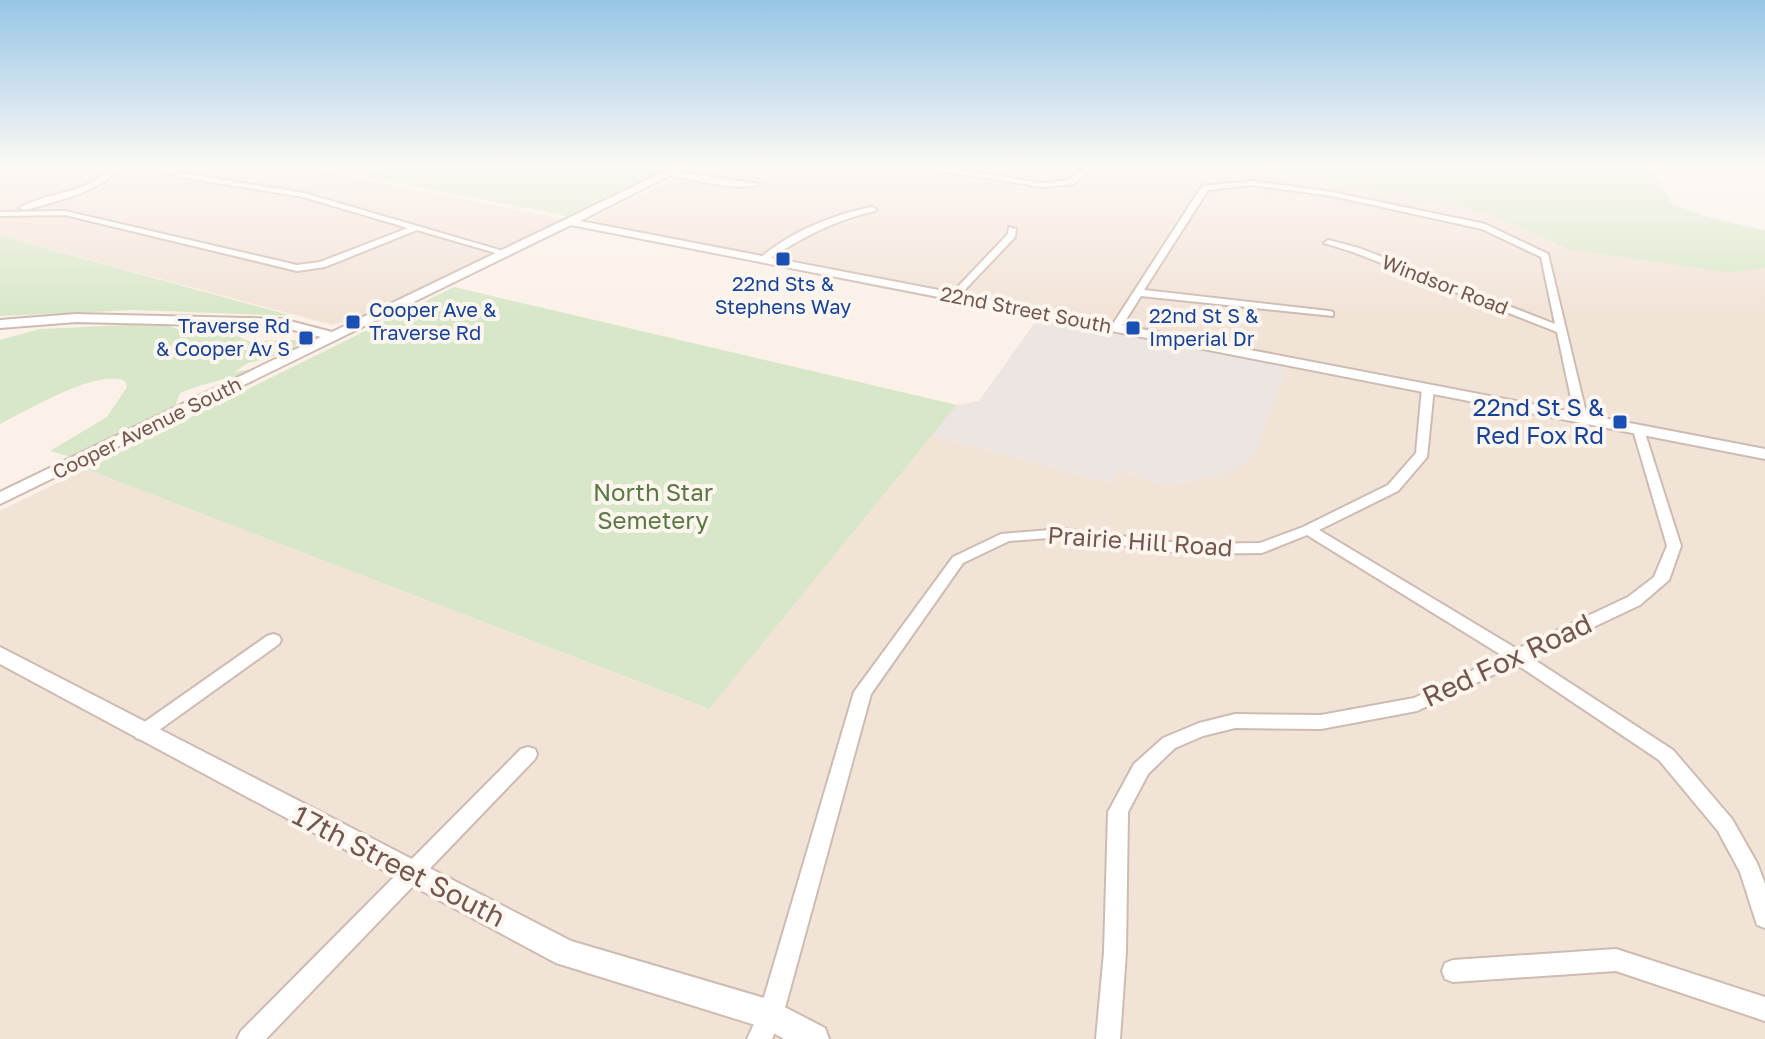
<svg xmlns="http://www.w3.org/2000/svg" width="1765" height="1039" viewBox="0 0 1765 1039" font-family="'Golos Text',sans-serif">
<style>
.residential{fill:#f2e3d7}
.industrial{fill:#ece5e1}
.green{fill:#d8e7c8}
.lines{fill:none;stroke-linecap:round;stroke-linejoin:round}
.minor-casing{stroke:#cebbb2;stroke-width:4}
.tertiary-casing{stroke:#cebbb2;stroke-width:4}
.minor{fill:#fff;fill-rule:evenodd}
.tertiary{fill:#fff;fill-rule:evenodd}
.transit-dot{fill:#1a4fb4;stroke:#fdf6ee;stroke-width:3}
.labels{text-anchor:middle;stroke-width:8;stroke-linejoin:round;paint-order:stroke}
.far-transit-label{font-size:20px;fill:#164399;stroke:#fdf6ee;text-anchor:start}
.far-street-label{font-size:20px;fill:#73574e;stroke:#fdf6ee}
.transit-label{font-size:24px;fill:#164399;stroke:#fdf6ee;text-anchor:end}
.park-label{font-size:24px;fill:#5b7847;stroke:#fdf6ee}
.street-label{font-size:24px;fill:#73574e;stroke:#fdf6ee}
.near-street-label{font-size:28px;fill:#73574e;stroke:#fdf6ee}
</style>
<rect width="100%" height="100%" fill="#fbf1e8"/>
<path class="residential" d="M0 167H302L568 220 356 318 333 325 0 236Z
M697 167H1249L1765 230V449L638 232 589 220Z
M1288 365 1765 459V1039H0V511L86 469 708 709 932 436 1112 483 1119 471 1166 485 1220 476 1252 459Z"/>
<path class="industrial" d="M1039 317 1288 365 1252 460 1220 476 1166 485 1119 471 1112 483 932 436 957 405 979 401Z"/>
<path class="green" d="M387 167H674L572 217 362 176Z
M1226 167H1652L1672 204 1708 217 1765 231V268L1728 272 1571 250 1492 215 1432 199Z
M0 236 293 316 134 310 0 316Z
M454 287 957 405 709 709 86 469Z
M128 325 169 326 188 333 225 329 254 332 237 336 249 341 298 340 294 350 246 364 235 372 258 368C232 379 206 382 180 393L175 406 71 457 50 451 107 417 127 387 125 381C96 369 28 410 0 424V340L40 329Z"/>
<g class="lines">
<g class="minor-casing">
<path id="minor" d="M113 167H120C96 194 59 200 26 210L19 208C50 191 85 195 113 167Z
M150 167H162L181 173 304 193 510 253 506 256 417 230 325 267 297 271 65 215 0 216V212H3L65 211 297 265 320 262 408 228 303 197 180 177Z
M916 167H936L1043 183 1069 180 1085 167H1093L1074 184 1043 187Z
M670 171 760 184C739 192 691 179 667 175L666 173Z
M1251 181 1332 192 1485 224 1548 254 1587 417 1585 420H1577L1575 417 1557 332 1353 252 1324 243 1328 240 1359 248 1555 324 1541 257 1482 229 1332 196 1251 185 1208 190 1144 290 1329 311 1333 312V316L1141 296 1120 329H1112L1111 327 1202 186Z
M872 207 876 209 875 211C834 220 801 238 766 261L759 259C790 232 832 215 872 207Z
M1009 227 1016 229 1015 237 957 298H951V294L1008 234Z
M1428 385 1434 388 1427 457 1398 491 1319 530 1517 649 1628 597 1654 577 1667 546 1633 430 1639 426 1643 427 1681 546 1669 580 1640 605 1530 657 1673 750 1732 819 1757 863 1765 884V928L1757 925 1740 872 1718 831 1659 760 1516 664 1417 711 1321 729 1235 728 1203 736 1175 748 1148 774 1128 812 1126 952 1120 1039H1096L1104 952 1108 812 1134 764 1163 738 1199 723 1235 714 1321 715 1414 698 1503 656 1307 535 1262 553 1187 554 1062 537 1009 541 963 563 871 694 783 1015 772 1039H747L760 1011 854 692 953 557 1001 534 1062 529 1187 544 1260 543 1303 527 1388 485 1416 453 1422 388Z
M273 634 279 636 281 640 279 644 148 738 142 740 136 738 133 733 136 728 267 636Z
M528 747 535 749 537 754 535 759 266 1039H237L241 1031 521 749Z
M1616 949 1765 997V1021L1616 971 1453 982 1445 979 1442 971 1445 963 1453 960Z"/>
</g>
<g class="tertiary-casing">
<path id="tertiary" d="M674 167H686L580 221 1765 449V459L571 225 0 504V492L321 337 282 327 76 322 0 328V320L76 314 282 319 332 332Z
M0 647 571 941 771 1000 825 1028 829 1039H784L765 1028 556 963 0 664Z"/>
</g>
<use href="#minor" class="minor"/>
<use href="#tertiary" class="tertiary"/>
</g>
<linearGradient id="sky" x2="0" y2="1"><stop stop-color="#97c6e6"/><stop offset="0.53" stop-color="#fdf9f5"/><stop offset="1" stop-color="#fdf9f5" stop-opacity="0"/></linearGradient>
<rect width="1765" height="313" fill="url(#sky)"/>
<g class="transit-dot">
<rect x="775" y="251" width="16" height="16" rx="4"/>
<rect x="345" y="314" width="16" height="16" rx="4"/>
<rect x="1125" y="320" width="16" height="16" rx="4"/>
<rect x="298" y="330" width="16" height="16" rx="4"/>
<rect x="1612" y="414" width="16" height="16" rx="4"/>
</g>
<g class="labels">
<g class="far-transit-label">
<text x="783" y="291" text-anchor="middle">22nd Sts &amp;<tspan x="783" dy="23">Stephens Way</tspan></text>
<text x="369" y="317">Cooper Ave &amp;<tspan x="369" dy="23">Traverse Rd</tspan></text>
<text x="1149" y="323">22nd St S &amp;<tspan x="1149" dy="23">Imperial Dr</tspan></text>
<text x="290" y="333" text-anchor="end">Traverse Rd<tspan x="290" dy="23">&amp; Cooper Av S</tspan></text>
</g>
<g class="far-street-label">
<text transform="translate(1445 285) rotate(21)" y="7">Windsor Road</text>
<text transform="translate(1026 310) rotate(11)" y="7">22nd Street South</text>
<text transform="translate(147 428) rotate(-26)" y="7">Cooper Avenue South</text>
</g>
<g class="transit-label">
<text x="1604" y="416">22nd St S &amp;<tspan x="1604" dy="28">Red Fox Rd</tspan></text>
</g>
<g class="park-label">
<text x="653" y="501">North Star<tspan x="653" dy="28">Semetery</tspan></text>
</g>
<g class="street-label">
<text transform="translate(1140 542) rotate(4)" y="8">Prairie Hill Road</text>
</g>
<g class="near-street-label">
<text transform="translate(1507 660) rotate(-25)" y="10">Red Fox Road</text>
<text transform="translate(399 866) rotate(27)" y="10">17th Street South</text>
</g>
</g>
</svg>
